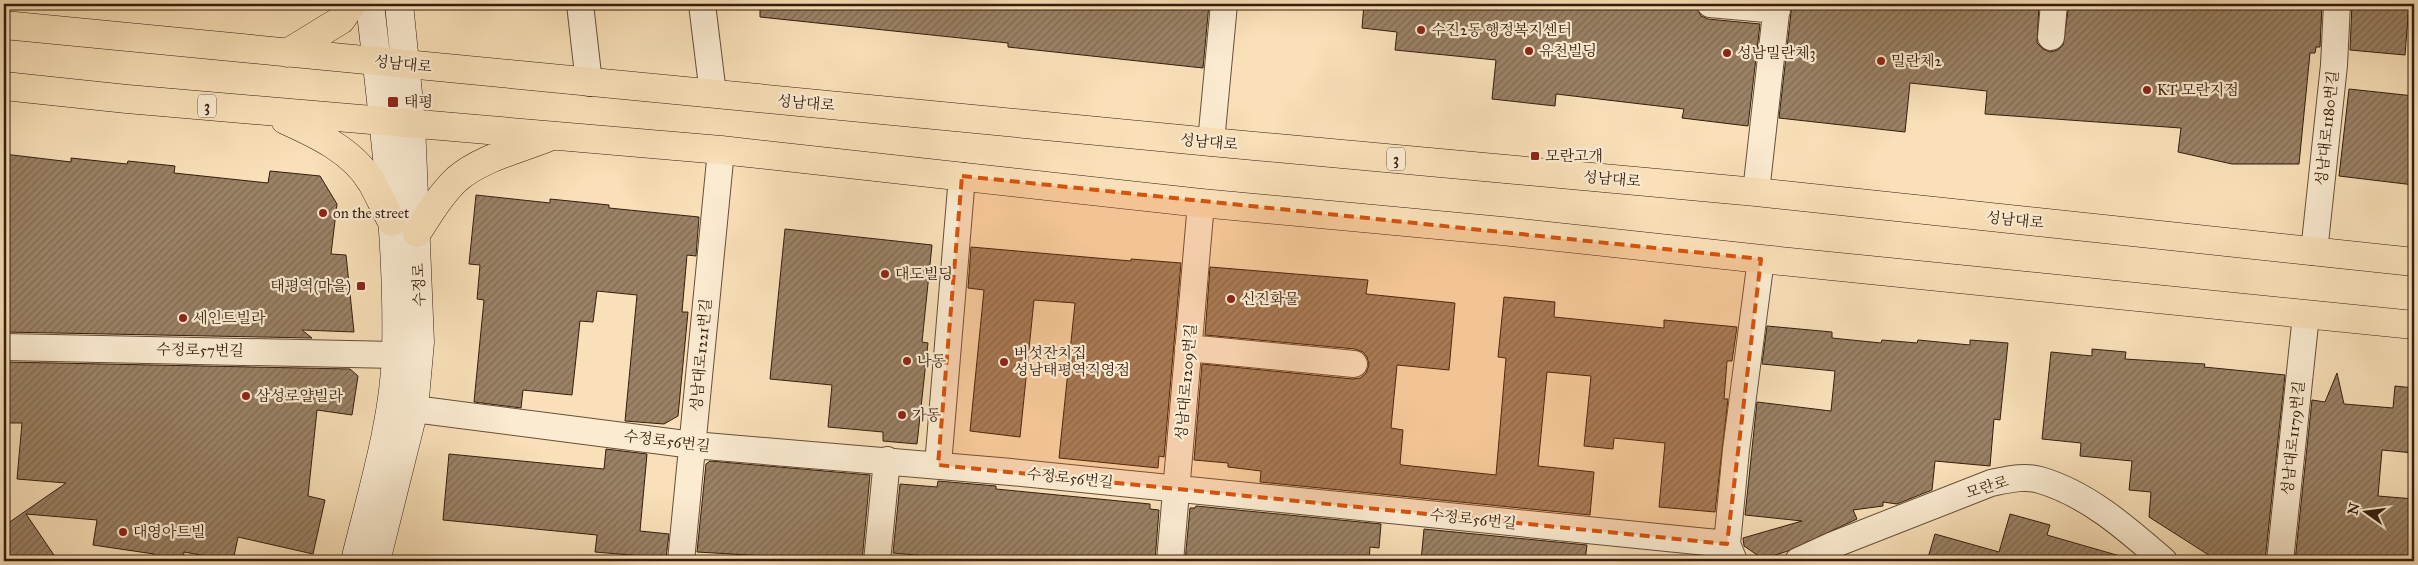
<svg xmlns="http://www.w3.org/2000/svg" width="2418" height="565" viewBox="0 0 2418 565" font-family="'IM FELL Great Primer','Noto Serif KR',serif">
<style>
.building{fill:url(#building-hatch);stroke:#351d0e}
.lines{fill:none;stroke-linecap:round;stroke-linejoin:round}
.street-casing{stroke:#664e38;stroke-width:28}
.secondary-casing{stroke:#351d0e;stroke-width:29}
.primary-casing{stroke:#351d0e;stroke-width:29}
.street{stroke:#fbebd1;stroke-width:26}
.secondary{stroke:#fbebd1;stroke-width:28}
.primary{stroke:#f9e0b8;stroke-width:28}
.marked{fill:#d6530c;fill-opacity:0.2;stroke:#d6530c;stroke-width:4;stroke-dasharray:10 6;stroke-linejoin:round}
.poi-dot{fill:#8f2418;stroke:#fbebd1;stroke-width:2}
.labels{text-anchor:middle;stroke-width:4.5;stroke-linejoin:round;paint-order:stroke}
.shield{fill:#fbebd1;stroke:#705b48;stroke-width:1}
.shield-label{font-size:14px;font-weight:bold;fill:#351d0e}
.poi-label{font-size:15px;fill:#351d0e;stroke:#fbebd1;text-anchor:start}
.street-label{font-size:15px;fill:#351d0e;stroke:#fbebd1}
</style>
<defs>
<pattern id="building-hatch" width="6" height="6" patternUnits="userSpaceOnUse" patternTransform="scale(1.25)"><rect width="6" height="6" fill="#9b8266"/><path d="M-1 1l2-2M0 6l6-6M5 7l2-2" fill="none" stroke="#7f6a52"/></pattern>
</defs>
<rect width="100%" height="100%" fill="#f9e0b8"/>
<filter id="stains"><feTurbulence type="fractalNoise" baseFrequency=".004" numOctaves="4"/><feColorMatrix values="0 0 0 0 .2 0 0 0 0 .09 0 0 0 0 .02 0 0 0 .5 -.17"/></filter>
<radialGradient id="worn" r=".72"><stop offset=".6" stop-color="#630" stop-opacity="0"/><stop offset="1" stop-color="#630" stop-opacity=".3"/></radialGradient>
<path class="building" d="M760 4H992L1012 6V4H1209L1203 68 1008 47V43L760 17Z
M1364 4H1668L1696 7 1701 16 1708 19 1760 24 1748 126 1682 118 1684 109 1556 94 1555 106 1492 99 1496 60 1395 50 1397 32 1362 28Z
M1792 4H2039L2037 43 2043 49 2050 52 2058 50 2063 45 2069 4H2322L2320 47H2316L2315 53H2310L2299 164H2232L2178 152 2181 128 1985 114 1987 91 1910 83 1905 132 1779 118Z
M2352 4H2409L2405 55 2350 50Z
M2349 89 2414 96V185L2339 176Z
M4 154 71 162V158L127 164 128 161 175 166 174 173 268 183 270 171 320 176 337 204 331 254 346 255 354 332 302 330 312 338 4 332Z
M476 195 550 203V199L609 205V208L699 217 696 256 687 255 682 312H688L678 416 664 424 625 421 637 295 597 291 593 322 580 321 572 395 523 390 521 408 474 402 484 300 477 299 480 265 469 264Z
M785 229 932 245 922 342 928 343 917 444 883 441V432L828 427 832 385 770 379Z
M971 247 1131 261V259L1181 263 1164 457 1159 456 1158 468 1059 458 1075 303 1034 300 1020 437 970 431 984 290 968 288Z
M1210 267 1368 280 1366 294 1455 303 1449 370 1397 365 1391 428 1403 430 1400 464 1402 465 1496 475 1506 358 1498 357 1504 297 1555 302 1554 317 1664 328V320L1737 327 1732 361H1727L1724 399H1728L1715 512 1659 507 1665 443 1614 438 1613 449 1584 446 1591 376 1547 372 1538 466 1594 472 1590 515 1260 482 1261 471 1228 467V463L1194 460 1202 364 1353 379 1360 378 1366 373 1369 365 1367 357 1363 352 1355 349 1205 335Z
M1767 326 1832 332V338L1881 343 1882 340 1917 343 1918 340 1970 345V340L2008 343 2000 420 1994 419 1990 466 1935 461 1932 490 1897 504 1883 502V506L1853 510 1857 519 1788 551 1763 559 1744 546 1743 538 1802 521 1745 515 1757 402 1831 411 1835 371 1762 364Z
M2092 349 2126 352 2125 359 2205 364 2204 367 2285 375 2265 561H2218L2149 517 2151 492 2129 490 2132 461 2080 456 2081 443 2042 439 2051 352 2092 356Z
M4 362 350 369 358 376 352 415 317 410 308 496 325 500 313 554 238 537 233 561 184 552 183 561H153L154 554 93 545 97 520 26 514 58 561H4V526L66 483 17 479 22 423H4Z
M2337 373 2344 404 2393 408 2395 386 2414 388V453L2382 450 2378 496 2414 499V561H2295L2312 400 2325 402Z
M606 449 647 454 640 531 669 534 666 558 595 552 597 535 443 520 449 454 604 469Z
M710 461 870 475 862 561 786 557V560L765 558V556L697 552 706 464Z
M938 481 996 486V489L1150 504V509L1159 510 1155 561H927V556L893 553 900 484 937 487Z
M1196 506 1381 524 1379 548 1370 547 1369 561H1185L1190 508H1195Z
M2010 514 2050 525 2047 535 2120 556 2119 561H1927L1935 534 1999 552Z
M1424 529 1587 545 1585 561H1421Z"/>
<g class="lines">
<g class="street-casing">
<path id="street" d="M580 4 589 83
M702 4 713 94
M1710 4 1777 10
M2051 37 2054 4
M1211 142 1224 4
M1756 192 1777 4
M2314 252 2334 65 2337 4
M4 347 396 355
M1188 348 1354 364
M414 409 693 445 1011 472 1727 544
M938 465 962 176
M681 561 721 150
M877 561 887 460
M1170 561 1201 203
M1734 561 1727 544 1736 450 1761 259
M1798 561 1833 545 1991 483C2006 480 2024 475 2040 480 2088 494 2127 529 2164 561
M2280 561 2306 315"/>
</g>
<g class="secondary-casing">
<path id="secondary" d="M355 561C371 495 394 422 396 354 399 239 383 118 370 4
M376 561 414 409 420 342 411 123 399 4"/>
</g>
<g class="primary-casing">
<path id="primary" d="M4 25 1211 142 1756 192 2414 262
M287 53 341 20 352 4
M4 86 127 99 721 150 1201 203 1502 231 1761 259 2414 325
M285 120C318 135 353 151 372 183 379 196 385 209 392 222
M417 233C429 214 441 194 457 179 481 158 520 149 549 137"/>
</g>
<use href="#street" class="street"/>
<use href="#secondary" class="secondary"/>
<use href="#primary" class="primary"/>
</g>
<path class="marked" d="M962 176 1761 259 1727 544 938 465Z"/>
<g class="poi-dot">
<circle cx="1421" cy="30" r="5"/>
<circle cx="1529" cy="51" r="5"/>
<circle cx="1727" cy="53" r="5"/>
<circle cx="1881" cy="61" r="5"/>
<circle cx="2147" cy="90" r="5"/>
<rect x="387" y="96" width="12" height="12" rx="2.5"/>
<rect x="1530" y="151" width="10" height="10" rx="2.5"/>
<circle cx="323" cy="213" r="5"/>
<circle cx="885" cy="274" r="5"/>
<rect x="356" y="281" width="10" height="10" rx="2.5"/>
<circle cx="1231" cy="299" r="5"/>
<circle cx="183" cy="318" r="5"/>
<circle cx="907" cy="361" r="5"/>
<circle cx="1004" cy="362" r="5"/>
<circle cx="246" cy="396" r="5"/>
<circle cx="902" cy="415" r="5"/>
<circle cx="123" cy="532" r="5"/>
</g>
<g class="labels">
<g class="shield">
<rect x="198" y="94.5" width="18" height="23" rx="4"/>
<rect x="1387" y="147.5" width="18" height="23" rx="4"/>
</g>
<g class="shield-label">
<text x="207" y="111">3</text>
<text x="1396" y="164">3</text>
</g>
<g class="poi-label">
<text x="1431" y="35">수진2동 행정복지센터</text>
<text x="1539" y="56">유천빌딩</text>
<text x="1737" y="58">성남밀란체3</text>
<text x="1891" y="66">밀란체2</text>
<text x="2157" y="95">KT 모란지점</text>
<text x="404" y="107">태평</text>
<text x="1545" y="161">모란고개</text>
<text x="333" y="218">on the street</text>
<text x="895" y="279">대도빌딩</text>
<text x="351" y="291" text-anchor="end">태평역(마을)</text>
<text x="1241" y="304">신진화물</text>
<text x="193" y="323">세인트빌라</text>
<text x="1014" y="358">버섯잔치집<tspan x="1014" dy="17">성남태평역직영점</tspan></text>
<text x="917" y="366">나동</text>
<text x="256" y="401">삼성로얄빌라</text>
<text x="912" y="420">가동</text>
<text x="133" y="537">대영아트빌</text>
</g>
<g class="street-label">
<text transform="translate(403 64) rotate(6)" y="5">성남대로</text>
<text transform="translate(806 103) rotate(5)" y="5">성남대로</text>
<text transform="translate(2327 128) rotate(-84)" y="5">성남대로1180번길</text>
<text transform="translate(1209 142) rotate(5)" y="5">성남대로</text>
<text transform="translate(1612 179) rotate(5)" y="5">성남대로</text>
<text transform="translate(2015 220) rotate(6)" y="5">성남대로</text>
<text transform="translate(419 285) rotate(-92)" y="5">수정로</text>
<text transform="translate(200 350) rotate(1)" y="5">수정로57번길</text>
<text transform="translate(701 355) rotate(-85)" y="5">성남대로1221번길</text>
<text transform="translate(1186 382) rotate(-85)" y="5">성남대로1209번길</text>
<text transform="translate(2293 438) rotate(-84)" y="5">성남대로1179번길</text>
<text transform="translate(667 441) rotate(7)" y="5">수정로56번길</text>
<text transform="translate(1070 478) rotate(6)" y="5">수정로56번길</text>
<text transform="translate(1987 487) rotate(-17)" y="5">모란로</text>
<text transform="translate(1473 519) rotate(6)" y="5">수정로56번길</text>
</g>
</g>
<rect width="2418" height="565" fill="none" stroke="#f9e0b8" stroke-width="20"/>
<rect x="5" y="5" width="2408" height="555" fill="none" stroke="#351d0e" stroke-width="2.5"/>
<rect x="10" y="10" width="2398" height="545" fill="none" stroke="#351d0e"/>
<g transform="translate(2366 512) rotate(284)" stroke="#fbebd1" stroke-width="4" paint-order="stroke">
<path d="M0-4L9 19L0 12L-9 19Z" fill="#351d0e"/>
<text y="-8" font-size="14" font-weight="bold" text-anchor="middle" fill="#351d0e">N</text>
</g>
<rect width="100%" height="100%" filter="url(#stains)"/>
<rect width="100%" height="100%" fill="url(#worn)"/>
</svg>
